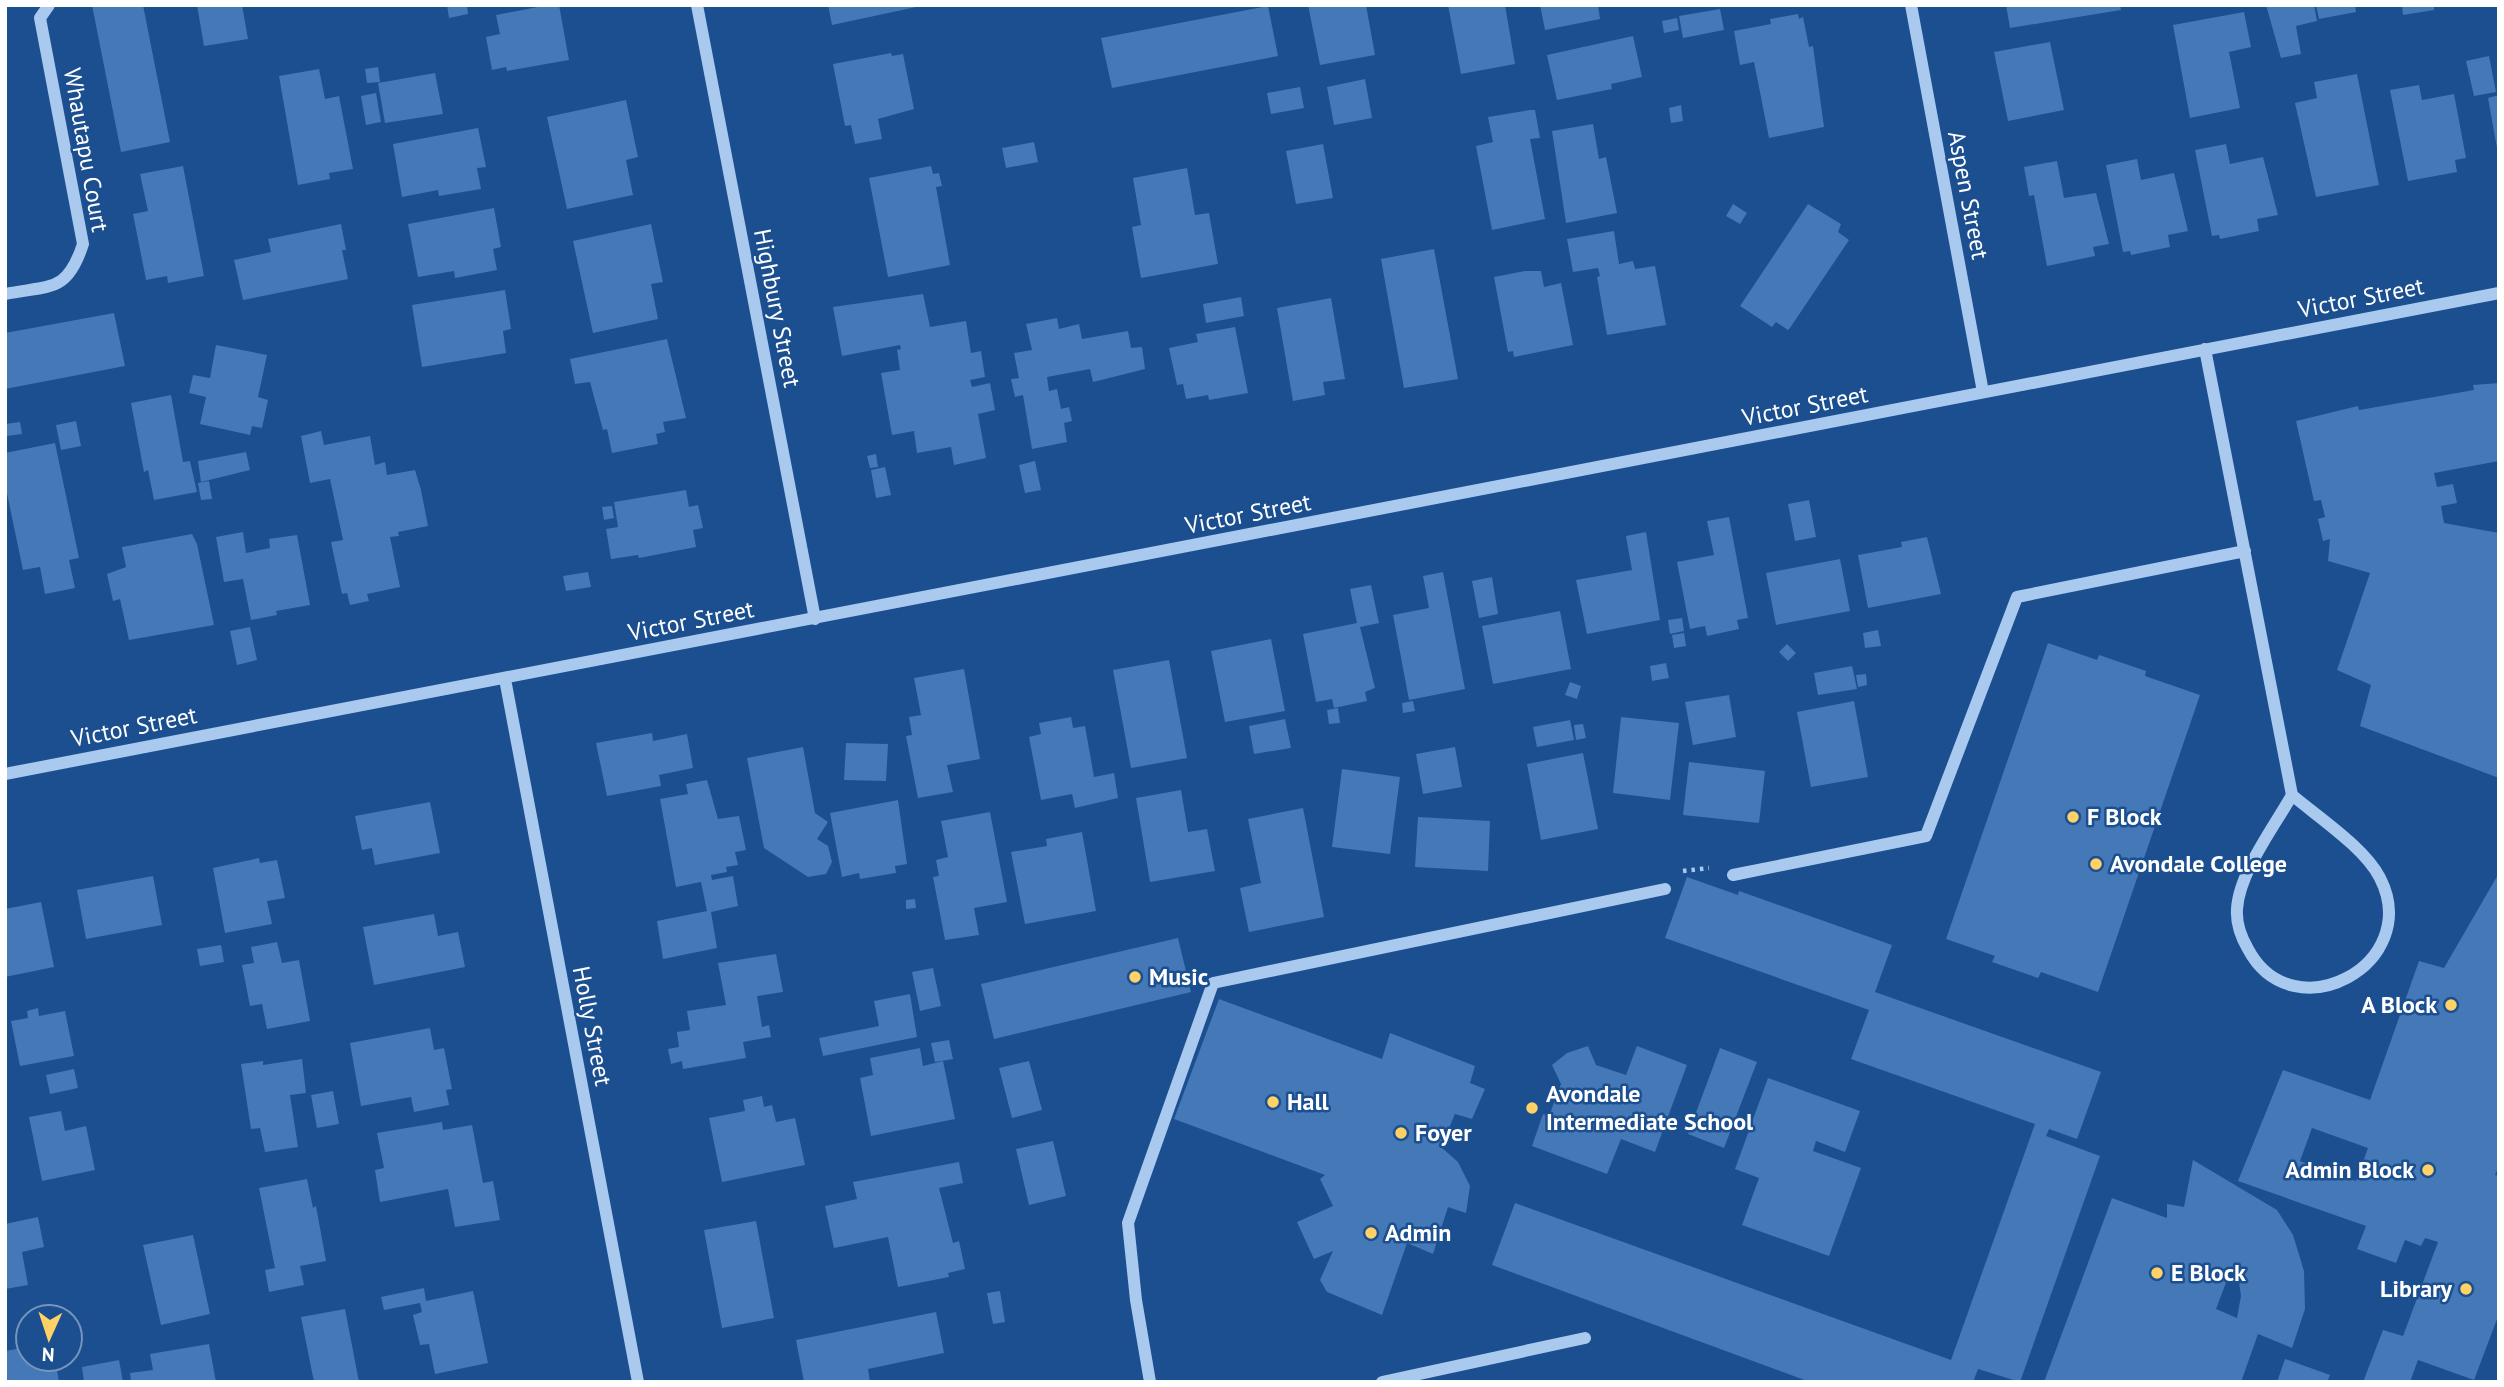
<svg xmlns="http://www.w3.org/2000/svg" width="2504" height="1387" viewBox="0 0 2504 1387" font-family="'PT Sans',sans-serif">
<style>
.building{fill:#4478b7;fill-rule:evenodd}
.lines{fill:none;stroke-linecap:round;stroke-linejoin:round}
.path{stroke:#a9c9ee;stroke-width:4.5;stroke-dasharray:3.5 5;stroke-linecap:butt}
.minor{stroke:#a9c9ee;stroke-width:12}
.poi-dot{fill:#ffd166;stroke:#1b4f8f;stroke-width:2.5}
.labels{text-anchor:middle;stroke-width:5;stroke-linejoin:round;paint-order:stroke}
.street-label{font-size:24px;fill:#fff;stroke:#1b4f8f}
.poi-label{font-size:24px;font-weight:bold;fill:#fff;stroke:#1b4f8f;text-anchor:start}
</style>
<rect width="100%" height="100%" fill="#1b4f8f"/>
<path class="building" d="M92 5H143L170 142 121 152Z
M197 5H242L248 39 204 46Z
M447 5H467L468 14 449 18Z
M548 5H559L569 60 507 71 506 67 492 70 486 37 500 34 496 15Z
M828 5H921V6L832 25Z
M1308 5H1366L1375 55 1320 65Z
M1448 5H1505L1515 64 1461 74Z
M1540 5H1598L1600 19 1545 30Z
M2006 5H2120L2121 10 2010 28Z
M2266 5H2314L2317 21 2296 26 2301 54 2281 58Z
M2316 5H2355L2356 12 2319 19Z
M2402 5H2434V10L2403 15Z
M1268 6 1278 56 1112 88 1101 38Z
M1720 9 1724 30 1683 38 1679 16Z
M2244 12 2251 47 2229 52 2240 108 2190 118 2173 25Z
M1798 14 1799 19 1803 17 1809 47 1813 46 1824 127 1769 138 1754 62 1740 65 1734 31 1771 24 1770 19Z
M1677 18 1679 30 1664 33 1662 21Z
M1633 36 1642 77 1611 84 1612 89 1557 100 1547 55Z
M2050 42 2064 110 2008 121 1994 52Z
M891 53 892 56 903 54 914 109 878 119 882 139 855 144 851 125 845 126 833 64Z
M2489 56 2496 92 2474 96 2466 61Z
M378 67 380 82 367 83 365 69Z
M319 69 325 99 339 96 353 169 329 173 330 179 298 185 279 76Z
M435 73 443 114 385 123 378 83Z
M2357 74 2379 185 2316 197 2295 103 2317 98 2314 82Z
M1365 79 1372 118 1334 125 1327 87Z
M2419 85 2422 100 2454 94 2466 158 2455 160 2457 172 2408 181 2390 90Z
M1300 87 1304 108 1271 114 1267 93Z
M376 93 381 122 366 125 361 96Z
M2499 95V148H2497L2488 98Z
M626 100 638 157 626 160 633 195 567 209 547 117Z
M1681 105 1683 121 1671 123 1669 108Z
M1530 110H1535L1540 138 1530 139 1545 219 1492 230 1476 146 1493 142 1488 117Z
M1593 124 1599 159 1606 157 1617 213 1566 223 1552 131Z
M478 128 486 167 477 168 481 189 439 196 438 190 402 197 393 144Z
M1034 142 1038 162 1006 168 1002 148Z
M1323 144 1333 198 1296 204 1286 151Z
M2226 144 2230 164 2263 157 2278 215 2257 219 2259 231 2220 239 2219 235 2212 236 2195 150Z
M2137 159 2141 180 2174 173 2188 231 2168 235 2170 247 2131 255 2130 251 2123 252 2106 165Z
M2057 161 2064 198 2096 193 2109 244 2093 247 2095 256 2047 266 2034 195 2029 196 2024 167Z
M183 166 204 276 168 283 167 276 146 280 133 214 148 211 140 174Z
M931 166 933 174 939 173 942 186 936 187 950 265 888 277 869 178Z
M1187 168 1195 215 1209 213 1218 264 1141 278 1132 227 1141 225 1133 178Z
M1733 204 1747 213 1740 224 1726 216Z
M1808 204 1841 224 1838 232 1849 240 1790 328 1788 330 1776 322 1772 327 1740 306Z
M494 208 501 247 493 249 497 270 455 278 454 271 418 277 408 224Z
M341 224 346 250H342L348 279 243 300 234 260 271 252 268 239Z
M651 224 663 282 651 284 658 319 593 333 573 241Z
M1614 231 1619 264 1633 261 1635 269 1655 266 1666 325 1607 335 1597 277 1600 276 1598 268 1573 272 1567 239Z
M1434 249 1458 379 1404 388 1381 259Z
M1525 271H1541L1544 287 1561 283 1573 345 1514 357 1513 351 1508 352 1494 277Z
M505 290 511 329 503 331 506 353 422 367 412 305Z
M923 294 930 327 966 321 971 353 981 351 985 377 970 380 972 387 990 383 995 410 978 414 986 458 954 465 951 447 917 453 914 431 892 435 881 373 900 370 897 350 901 349 900 345 842 356 833 307Z
M1241 297 1244 316 1206 323 1203 304Z
M1331 298 1345 379 1323 382 1325 395 1293 401 1277 308Z
M114 313 125 366 5 389V333Z
M1057 318 1059 329 1079 324 1082 339 1128 331 1131 348 1142 347 1145 369 1093 382 1090 369 1047 377 1049 391 1057 389 1061 409 1069 407 1072 421 1064 423 1067 442 1032 449 1023 395 1015 397 1011 379 1019 378 1014 353 1032 350 1026 324Z
M1235 327 1248 393 1209 400 1208 395 1186 399 1183 384 1177 385 1169 348 1198 342 1196 334Z
M667 339 686 418 663 422 665 432 656 434 658 444 612 453 607 429 603 430 590 382 575 384 570 359Z
M216 345 267 355 258 397 268 400 262 428 252 426 250 435 200 424 206 397 189 393 193 375 210 378Z
M2499 383V461L2434 473 2437 487 2453 484 2457 503 2441 506 2444 523 2499 533V778L2360 726 2371 685 2337 670 2370 573 2328 561 2330 539 2323 541 2318 519 2325 517 2321 500 2314 501 2296 421 2358 406 2359 410 2474 390 2473 385Z
M171 395 183 462 190 461 197 492 154 500 148 470 144 472 131 403Z
M76 421 81 446 61 450 56 425Z
M20 422 22 434 7 436 5 424Z
M321 431 324 445 370 436 375 465 385 462 387 475 415 470 421 490 428 526 398 532 399 536 390 537 400 587 367 594 369 601 350 605 347 593 342 594 331 542 343 540 330 479 310 483 301 436Z
M55 443 79 558 69 560 75 588 45 594 40 567 23 570 5 484V453Z
M246 452 250 470 201 482 198 461Z
M876 454 878 467 870 468 867 456Z
M1035 461 1041 490 1025 493 1019 465Z
M885 467 891 495 876 498 871 470Z
M209 481 212 499 201 500 198 483Z
M686 490 689 507 698 505 703 528 693 530 696 547 639 558 638 555 611 559 606 529 618 527 614 502Z
M1809 500 1816 537 1795 541 1788 504Z
M612 506 614 518 604 520 602 507Z
M1729 517 1748 618 1737 620 1739 629 1707 636 1705 626 1690 629 1677 562 1714 555 1707 521Z
M243 532 246 553 270 548 269 539 297 535 310 605 276 611 277 615 251 620 243 579 224 582 216 537Z
M1646 532 1660 620 1587 634 1576 580 1632 570 1626 536Z
M192 534 197 544 214 625 129 640 120 599 113 601 107 574 126 567 122 547Z
M1927 537 1941 594 1868 608 1858 555 1902 547 1901 542Z
M1840 559 1850 611 1776 625 1766 573Z
M588 572 591 587 566 591 563 576Z
M1443 572 1465 689 1409 700 1393 615 1429 608 1423 576Z
M1492 577 1498 614 1479 618 1472 581Z
M1371 585 1379 623 1360 627 1375 688 1365 692 1367 701 1334 708 1332 699 1316 702 1303 634 1357 623 1350 589Z
M1560 611 1571 669 1493 684 1482 626Z
M1682 618 1684 631 1670 634 1668 620Z
M250 627 257 660 237 665 230 631Z
M1878 630 1881 646 1865 648 1863 633Z
M1684 633 1686 646 1674 648 1672 635Z
M1271 639 1285 711 1225 722 1211 651Z
M2048 643 2097 660 2099 655 2146 671 2145 676 2200 695 2098 992 2041 972 2038 978 1992 962 1995 956 1946 939Z
M1787 644 1796 653 1788 661 1779 652Z
M1169 660 1187 758 1131 768 1113 670Z
M1666 663 1669 678 1652 681 1650 666Z
M1852 666 1857 689 1818 695 1814 673Z
M964 669 980 759 947 765 953 792 918 798 906 736 912 735 909 717 921 715 914 678Z
M1866 674 1867 685 1858 687 1856 675Z
M1570 682 1581 686 1577 699 1565 695Z
M1729 695 1736 737 1693 745 1685 702Z
M1413 701 1415 711 1403 713 1402 703Z
M1854 701 1868 777 1811 787 1797 712Z
M1338 708 1340 723 1329 724 1327 710Z
M1071 717 1073 728 1085 726 1094 777 1114 773 1118 798 1075 808 1072 794 1041 800 1029 737 1041 734 1039 723Z
M1621 717 1679 723 1670 800 1613 793Z
M1285 719 1291 748 1254 754 1249 726Z
M1570 720 1574 740 1537 747 1533 727Z
M1583 724 1586 738 1576 740 1574 725Z
M652 733 653 741 687 734 693 768 659 775 661 786 607 796 596 743Z
M846 743 888 744 886 781 844 780Z
M803 747 815 813 828 822 817 839 828 846 832 862 826 874 808 877 764 848 747 758Z
M1455 747 1462 787 1423 794 1416 754Z
M1583 753 1598 829 1541 840 1527 764Z
M1689 762 1765 771 1759 823 1683 815Z
M1342 769 1400 777 1390 854 1332 847Z
M707 780 718 819 739 816 746 850 735 852 738 865 726 867 727 872 711 875 712 880 733 876 738 906 711 912 717 948 663 959 657 921 707 911 701 882 676 887 660 799 688 794 686 784Z
M1181 790 1188 832 1207 829 1215 871 1150 882 1136 798Z
M898 800 907 864 895 866 896 873 860 879 859 873 842 877 830 813Z
M430 802 440 853 375 865 372 848 362 850 355 816Z
M1303 808 1324 917 1249 932 1240 888 1261 883 1248 819Z
M990 812 1007 902 974 908 979 935 945 940 933 877 939 876 936 860 948 857 941 821Z
M1418 817 1490 821 1488 871 1415 867Z
M1082 832 1096 911 1025 924 1011 852 1047 846 1046 839Z
M259 858 260 863 277 860 285 898 267 901 272 924 225 933 213 868Z
M2499 873V1166L2495 1175 2499 1176V1314L2474 1380 2418 1360 2410 1382H2363L2383 1330 2403 1336 2438 1242 2425 1238 2421 1246 2405 1240 2396 1263 2357 1249 2366 1226 2238 1181 2283 1070 2370 1100 2419 961 2444 968ZM2312 1128 2368 1148 2356 1181 2300 1161Z
M153 876 162 925 86 939 77 890Z
M1687 877 1738 895 1739 891 1892 945 1875 992 2101 1072 2077 1139 2049 1129 2046 1136 2100 1156 2020 1382 1978 1369 1973 1382H1810L1492 1265 1515 1203 1951 1360 2035 1124 1851 1059 1869 1010 1665 938Z
M915 899 916 908 906 909V900Z
M41 902 54 967 5 977V909Z
M434 914 438 936 458 932 465 967 374 985 363 927Z
M1178 938 1191 992 994 1039 981 984Z
M277 942 282 963 299 960 310 1021 267 1029 262 1004 250 1006 242 965 254 963 251 947Z
M221 945 224 962 200 966 197 949Z
M776 954 783 992 757 996 762 1027 769 1025 771 1037 743 1042 746 1058 683 1069 682 1061 671 1064 668 1049 679 1047 677 1032 690 1030 687 1011 726 1005 718 963Z
M933 968 941 1006 920 1011 912 972Z
M910 994 917 1037 823 1056 819 1038 879 1026 874 1001Z
M1219 999 1382 1059 1390 1033 1475 1066 1470 1083 1485 1089 1472 1119 1455 1114 1441 1147 1458 1162 1470 1186 1466 1213 1448 1207 1433 1254 1407 1243 1382 1315 1327 1292 1320 1280 1333 1251 1314 1259 1297 1222 1333 1206 1320 1179 1325 1175 1174 1119Z
M38 1008 39 1016 65 1011 74 1056 20 1066 11 1021 28 1018 27 1011Z
M430 1028 434 1050 444 1048 452 1089 446 1090 449 1105 414 1112 411 1097 361 1106 350 1043Z
M949 1040 953 1059 935 1062 931 1043Z
M1588 1046 1596 1065 1626 1075 1637 1046 1687 1065 1655 1152 1621 1139 1607 1174 1532 1146 1543 1114 1549 1116 1561 1084 1552 1065 1567 1053Z
M920 1048 923 1066 943 1061 955 1119 871 1136 860 1078 873 1075 870 1058Z
M1720 1048 1757 1062 1724 1148 1688 1134Z
M302 1059 306 1093 290 1095 298 1147 265 1152 260 1128 251 1129 241 1064 263 1061V1065Z
M1029 1061 1042 1110 1012 1118 999 1068Z
M74 1069 78 1088 50 1094 46 1075Z
M1768 1078 1860 1111 1845 1152 1816 1141 1813 1151 1861 1168 1829 1256 1742 1225 1759 1178 1735 1169Z
M333 1091 339 1124 317 1128 311 1095Z
M762 1096 764 1107 772 1105 776 1122 795 1118 805 1165 722 1182 709 1118 745 1111 743 1100Z
M61 1111 65 1131 86 1126 95 1170 42 1181 29 1117Z
M442 1122 443 1130 472 1125 483 1183 493 1181 500 1220 455 1227 448 1189 380 1202 375 1170 384 1168 377 1133Z
M1053 1141 1066 1196 1029 1205 1016 1149Z
M2193 1160 2277 1210 2293 1235 2304 1271 2305 1309 2292 1348 2258 1334 2241 1382H2044L2112 1198 2167 1218V1204L2184 1207ZM2232 1267 2238 1275 2241 1296 2237 1318 2216 1309Z
M959 1162 963 1183 939 1188 953 1243 959 1241 965 1269 948 1273 949 1277 898 1287 888 1237 834 1248 825 1206 857 1199 853 1182Z
M307 1179 313 1208 316 1206 326 1261 300 1266 304 1285 269 1292 265 1270 275 1268 259 1188Z
M38 1217 44 1247 22 1252 28 1285 5 1289V1224Z
M756 1221 774 1318 722 1328 704 1230Z
M193 1235 210 1314 161 1325 143 1245Z
M424 1288 426 1301 473 1291 488 1363 435 1374 429 1344 420 1345 413 1315 422 1312 420 1303 384 1310 381 1297Z
M1000 1291 1005 1322 993 1324 987 1293Z
M345 1309 359 1382H314L301 1317Z
M936 1312 944 1353 868 1369 870 1382H804L796 1340Z
M209 1344 216 1382H131L130 1373 153 1370 150 1354Z
M28 1347V1359H55L59 1382H7L5 1351Z
M2285 1359 2330 1375 2327 1382H2277Z
M119 1360 123 1382H84L82 1367Z"/>
<g class="lines">
<path class="path" d="M1683 871 1709 868"/>
<path class="minor" d="M697 5 815 619
M1911 5 1983 392
M5 294C51 285 67 293 83 244L40 18 49 5
M2205 349 2292 795
M505 679 638 1382
M5 774 2499 293
M2292 795C2318 817 2365 848 2380 878 2424 964 2293 1034 2248 949 2241 937 2236 923 2237 909 2239 873 2274 827 2292 795Z
M1733 875 1926 836 2017 597 2245 551
M1150 1382 1136 1300 1128 1223 1213 983 1665 889
M1382 1382 1585 1338"/>
</g>
<g class="poi-dot">
<circle cx="2073" cy="817" r="7"/>
<circle cx="2096" cy="864" r="7"/>
<circle cx="1135" cy="977" r="7"/>
<circle cx="2451" cy="1005" r="7"/>
<circle cx="1273" cy="1102" r="7"/>
<circle cx="1532" cy="1108" r="7"/>
<circle cx="1401" cy="1133" r="7"/>
<circle cx="2428" cy="1170" r="7"/>
<circle cx="1371" cy="1233" r="7"/>
<circle cx="2157" cy="1273" r="7"/>
<circle cx="2466" cy="1289" r="7"/>
</g>
<g class="labels">
<g class="street-label">
<text transform="translate(86 150) rotate(80)" y="8">Whautapu Court</text>
<text transform="translate(1968 195) rotate(79)" y="8">Aspen Street</text>
<text transform="translate(2361 298) rotate(-11)" y="8">Victor Street</text>
<text transform="translate(777 308) rotate(79)" y="8">Highbury Street</text>
<text transform="translate(1805 406) rotate(-11)" y="8">Victor Street</text>
<text transform="translate(1248 514) rotate(-11)" y="8">Victor Street</text>
<text transform="translate(691 621) rotate(-11)" y="8">Victor Street</text>
<text transform="translate(134 727) rotate(-11)" y="8">Victor Street</text>
<text transform="translate(592 1026) rotate(79)" y="8">Holly Street</text>
</g>
<g class="poi-label">
<text x="2087" y="825">F Block</text>
<text x="2110" y="872">Avondale College</text>
<text x="1149" y="985">Music</text>
<text x="2437" y="1013" text-anchor="end">A Block</text>
<text x="1546" y="1102">Avondale<tspan x="1546" dy="28">Intermediate School</tspan></text>
<text x="1287" y="1110">Hall</text>
<text x="1415" y="1141">Foyer</text>
<text x="2414" y="1178" text-anchor="end">Admin Block</text>
<text x="1385" y="1241">Admin</text>
<text x="2171" y="1281">E Block</text>
<text x="2452" y="1297" text-anchor="end">Library</text>
</g>
</g>
<rect width="2504" height="1387" fill="none" stroke="#ffffff" stroke-width="14"/>
<g transform="translate(49 1338) rotate(183)"><circle r="33" fill="#1b4f8f" stroke="#7695bc" stroke-width="2"/>
<path d="M0-5L12 26L0 18L-12 26Z" fill="#ffd166"/>
<text y="-10" font-size="19" font-weight="bold" text-anchor="middle" fill="#ffffff">N</text>
</g>
</svg>
